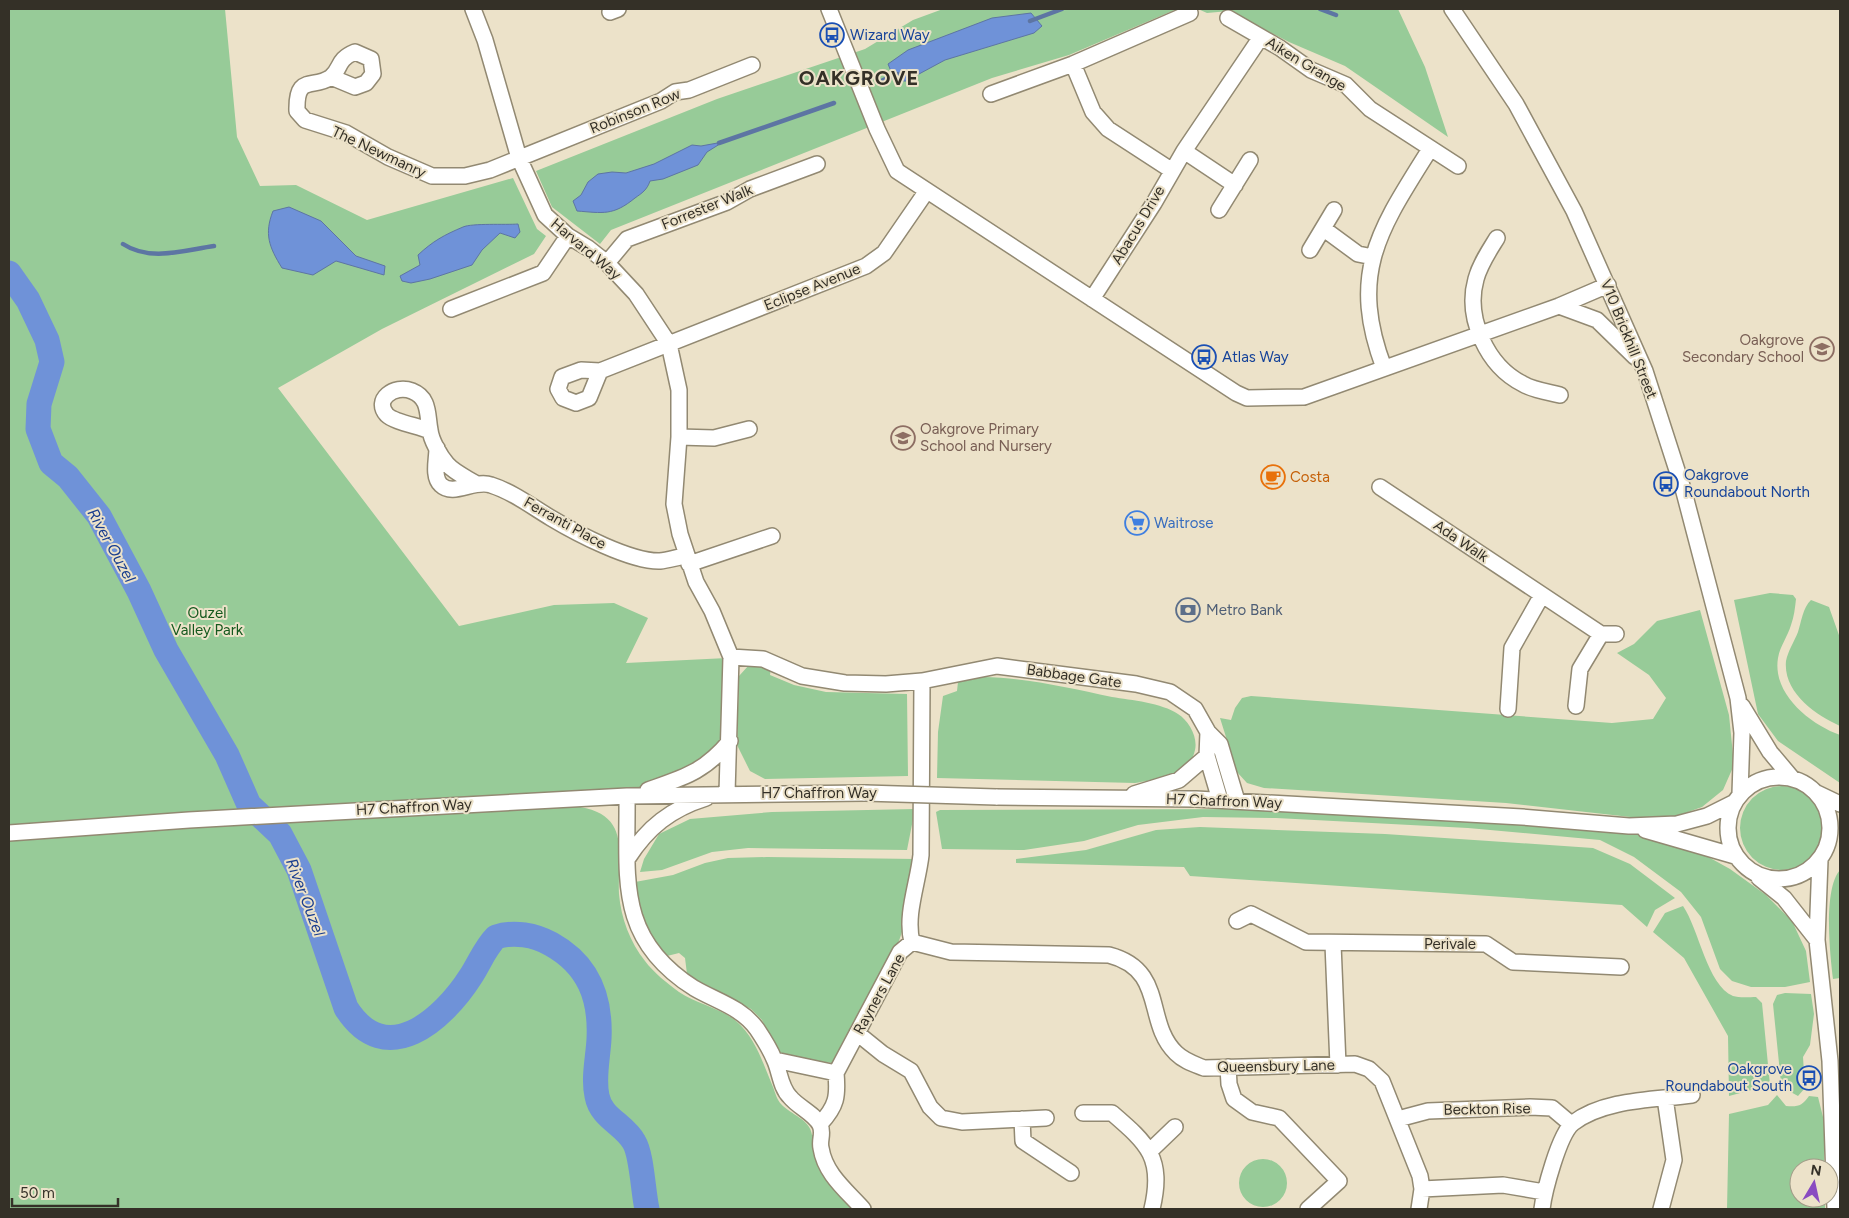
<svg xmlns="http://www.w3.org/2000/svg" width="1849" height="1218" viewBox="0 0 1849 1218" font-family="Figtree,sans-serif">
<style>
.green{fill:#97cb98}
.water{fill:#6f92d8;stroke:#5d75a3}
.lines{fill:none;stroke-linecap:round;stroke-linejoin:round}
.stream{stroke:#5d75a3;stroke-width:4.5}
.river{stroke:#6f92d8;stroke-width:25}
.minor-casing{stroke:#928972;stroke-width:18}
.minor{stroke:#fff;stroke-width:15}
.minor-bridge-casing{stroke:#928972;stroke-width:18;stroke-linecap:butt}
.minor-bridge{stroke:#fff;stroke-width:15}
.labels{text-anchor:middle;stroke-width:4;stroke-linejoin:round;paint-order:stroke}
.transit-label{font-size:15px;fill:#164399;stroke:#ece2c9;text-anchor:start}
.street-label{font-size:15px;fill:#343027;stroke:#ece2c9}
.education-label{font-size:15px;fill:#785e54;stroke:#ece2c9;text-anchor:end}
.food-label{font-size:15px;fill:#c56008;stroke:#ece2c9;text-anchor:start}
.shop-label{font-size:15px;fill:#366cbe;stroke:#ece2c9;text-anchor:start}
.service-label{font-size:15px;fill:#4e5e75;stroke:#ece2c9;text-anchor:start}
.park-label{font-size:15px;fill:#15591e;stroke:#ece2c9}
.water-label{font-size:16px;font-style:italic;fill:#193d8e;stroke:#ece2c9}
.district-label{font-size:20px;font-weight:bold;letter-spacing:1px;fill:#343027;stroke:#ece2c9}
</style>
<rect width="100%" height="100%" fill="#ece2c9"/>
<path class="green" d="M9 9H225L237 137 260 186 296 185 367 220 513 178 537 229 546 236 534 254 382 329 278 388 459 626 554 605 614 603 648 618 626 663 727 658 730 741 716 758 626 799 431 807H580C632 816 617 855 619 894 621 918 630 942 645 961 653 972 668 984 679 992 696 1004 719 1007 736 1021 756 1038 763 1064 773 1087 775 1092 777 1100 781 1104 791 1115 810 1119 812 1135L816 1134 856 1209H9Z
M943 9H1177L1069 55 992 78 611 230 600 244 552 207 536 171 717 99 865 49 913 20Z
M1198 9H1398L1425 67 1448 137 1345 66 1289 42 1229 11 1207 13Z
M1770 593 1793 595 1796 599C1795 608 1794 617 1791 625 1788 636 1780 646 1778 658 1772 694 1810 724 1840 735V783L1778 741 1758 714 1734 600Z
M1811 600 1829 607 1840 638V726C1816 715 1783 693 1786 661 1788 651 1794 642 1798 632 1801 623 1803 607 1811 600Z
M1700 610 1729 715 1734 765 1723 790 1702 807 1674 817 1648 819 1506 803 1264 788 1247 783 1237 772 1220 718 1231 720 1235 708 1242 698 1251 696 1612 723 1653 719 1666 698 1649 675 1617 653 1634 644 1657 621Z
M759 663 771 668 770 675 794 685 826 692 907 694 908 776 765 779 750 771 737 745 739 676 749 665Z
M983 677C1027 678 1069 688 1112 697 1131 700 1162 703 1178 714 1189 721 1198 737 1195 750 1190 776 1157 779 1135 783L937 778 938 732 943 696 957 691 958 682Z
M1740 828a42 42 0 1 1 84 0a42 42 0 1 1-84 0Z
M915 809 907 850 748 848 712 852 662 870 640 872 644 859 659 834 690 819 772 812Z
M1249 809 1444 819 1622 832 1685 844 1730 869 1766 895 1792 921 1806 951 1810 982 1785 987H1751L1732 981 1720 969 1701 917 1681 892 1634 857 1600 840 1468 828 1276 818 1203 817 1138 825 1084 841 1024 850 942 849 936 812 940 810Z
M1200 827 1385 834 1593 848 1630 864 1675 898 1655 910 1647 927 1622 905 1190 876 1184 867 1016 863V859L1086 850 1156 830Z
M767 857 916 859C912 885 909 913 900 938 885 980 857 1022 836 1061L832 1063 785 1056 777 1051 762 1020 751 1009 703 986 687 974 685 958 679 953 667 956 658 948 637 909 635 882 673 875 705 863 728 858Z
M1840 870V978L1833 979C1830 955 1823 889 1840 870Z
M1683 906C1699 929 1707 985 1733 996 1739 998 1750 997 1756 997L1762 1003 1770 1085 1729 1096 1728 1036 1684 958 1653 932 1665 913Z
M1785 993 1811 994 1814 1014 1810 1045 1803 1057 1805 1088 1798 1096 1787 1090 1781 1083 1773 1004 1777 995Z
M1777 1095 1786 1106C1798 1107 1802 1106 1809 1096L1818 1097 1824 1121V1168H1799V1198H1825V1209H1727L1729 1114 1768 1105Z
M1239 1183a24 24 0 1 1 48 0a24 24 0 1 1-48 0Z"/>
<path class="water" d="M1031 13 1042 26 1034 33 945 60 906 81H895L888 64 908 50 992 18Z
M723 142 707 152 698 165 663 179 650 181C647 190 642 193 635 198 613 216 603 213 577 211L573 201 581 195 588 182 598 174 612 172 626 173 654 164 692 145 701 146Z
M289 207 321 221 356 256 385 266 384 275 336 261 313 275 282 268C269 247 264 234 273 211Z
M518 224 520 232 515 238 500 233 482 250 472 265 430 279 411 283 402 281 400 276 420 265 418 255C433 241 444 235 463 227 472 223 506 225 518 224Z"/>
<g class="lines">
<path class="stream" d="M1320 9 1336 15
M1030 21 1062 9
M883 80 898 74
M719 143 834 103
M123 244C150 262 185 250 214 246"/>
<path class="river" d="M9 273 28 300 47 340 52 362 39 404 38 429 51 463 68 477 99 516 139 591 166 650 227 755 249 805 280 834 299 870 346 1008C386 1071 443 1020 471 976 480 962 485 948 496 937 514 931 535 935 551 944 589 965 601 998 599 1039 598 1058 593 1078 597 1096 601 1118 624 1124 634 1142 642 1155 643 1192 647 1209"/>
<g class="minor-casing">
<path id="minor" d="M473 9 485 40 519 158 545 215 568 236 588 248 607 263 636 294 669 344 679 390V437L674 504 680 534 696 582 712 611 731 657 727 793
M829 9 877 129 897 171 1236 393 1247 398 1304 397 1559 306 1608 285
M1452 9 1516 104 1574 211 1645 371 1684 492 1738 698 1742 733 1740 794
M610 12 618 9
M1228 18 1280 48 1311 70 1346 85 1370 109 1458 166
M1073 64 1093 112 1108 129 1171 170
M331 77 355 87 366 83 373 74 371 59 355 52C336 60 342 68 331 77 313 90 296 73 297 111L305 120 346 133 388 157 432 176H465L490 170 661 101 675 92 689 90 752 65
M991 94 1073 64 1190 13
M1235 185 1184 151 1261 37
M1219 210 1250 160
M1324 229 1358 254 1373 257
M1497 238C1489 251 1480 264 1476 279 1465 318 1487 366 1523 384 1533 390 1548 392 1560 395
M1310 250 1334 210
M607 263 627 239 727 202 750 189 817 164
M1092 299 1154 203 1184 151
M1559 306 1597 320 1635 357
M451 309 543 273 568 236
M1384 368C1348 272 1380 229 1430 149
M600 371 581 370 562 377 558 389 563 398 576 403 589 398 600 371 866 266 884 253 926 192
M430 431C419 426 394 422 387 415 373 400 394 384 412 391 430 398 427 415 430 430 431 440 440 456 447 464 454 472 465 477 475 483
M679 437 714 438 749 429
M437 448C437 459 432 477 441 485 453 497 475 479 491 485 513 492 531 506 551 518 576 533 631 562 660 561 669 560 678 557 686 556
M1380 487 1601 634H1616
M689 564 772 536
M731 657 763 659 802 676 845 683 886 684 922 681 921 855C918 883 905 915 912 942L900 952 836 1073 775 1060
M922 681 997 666 1136 684 1170 692 1195 709 1208 732
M1576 706 1580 669 1601 634
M1742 706 1770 752 1792 778
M1508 709 1512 648 1542 595
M1728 828a51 51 0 1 1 102 0a51 51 0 1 1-102 0Z
M648 790C685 777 704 772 730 741
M1817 793 1840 804
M1134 794 1179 780 1207 756
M627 796C628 877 615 938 694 988 716 1001 741 1007 757 1029 763 1038 770 1049 774 1059 780 1071 780 1087 790 1097 798 1107 815 1114 820 1125 824 1133 819 1140 821 1148 825 1174 846 1190 863 1209
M996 797 1196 799 1522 817 1629 826 1677 824 1707 816 1733 803
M1220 800 1207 756 1208 732 1220 744 1237 801
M1645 830 1735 856
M9 833 189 820 627 796 865 793
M628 858C648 827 671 809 706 798
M1820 860 1817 940 1830 1061 1835 1209
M1759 878 1784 898 1817 940
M1251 914 1306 942 1486 944 1513 962 1621 967
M1237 921 1251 914
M912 942 951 952 1109 955C1167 970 1144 1022 1176 1053 1184 1061 1194 1064 1204 1068L1355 1064 1369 1069 1382 1081 1420 1176 1422 1189 1419 1209
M1333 944 1338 1065
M857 1033 883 1054 911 1071 930 1107 941 1118 962 1122 1046 1118
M1228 1067 1229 1084 1234 1099 1252 1112 1279 1118 1339 1181 1308 1209
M1083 1113H1112C1148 1144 1164 1158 1152 1209
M1022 1119 1023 1141 1071 1173
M1398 1119 1428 1111 1530 1107 1552 1108 1571 1124
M820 1124C837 1106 838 1096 836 1073
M1150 1151 1175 1127
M1422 1189 1503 1185 1544 1192
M1542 1209C1544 1192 1559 1134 1573 1123 1604 1099 1654 1100 1692 1095
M1661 1209 1674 1160 1665 1098"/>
</g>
<use href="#minor" class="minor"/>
<g class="minor-bridge-casing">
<path id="minor-bridge" d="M865 793 996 797"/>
</g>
<use href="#minor-bridge" class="minor-bridge"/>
</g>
<defs>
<g id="bus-ring" transform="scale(1.25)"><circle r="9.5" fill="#ece2c9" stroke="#1a4fb4" stroke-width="1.5"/><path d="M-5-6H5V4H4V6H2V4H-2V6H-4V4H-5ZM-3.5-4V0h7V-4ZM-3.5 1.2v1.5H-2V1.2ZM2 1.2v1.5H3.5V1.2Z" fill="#1a4fb4"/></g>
<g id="school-ring" transform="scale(1.25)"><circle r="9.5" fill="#ece2c9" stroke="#8d6e63" stroke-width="1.5"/><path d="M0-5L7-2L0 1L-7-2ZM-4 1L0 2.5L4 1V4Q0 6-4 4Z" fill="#8d6e63"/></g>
<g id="cafe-ring" transform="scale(1.25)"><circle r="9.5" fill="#ece2c9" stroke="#e8710a" stroke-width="1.5"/><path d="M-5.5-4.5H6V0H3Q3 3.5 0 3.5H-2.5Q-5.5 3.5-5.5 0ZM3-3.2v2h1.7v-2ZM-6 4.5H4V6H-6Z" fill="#e8710a"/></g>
<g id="supermarket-ring" transform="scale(1.25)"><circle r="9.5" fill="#ece2c9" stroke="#3f7fe0" stroke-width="1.5"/><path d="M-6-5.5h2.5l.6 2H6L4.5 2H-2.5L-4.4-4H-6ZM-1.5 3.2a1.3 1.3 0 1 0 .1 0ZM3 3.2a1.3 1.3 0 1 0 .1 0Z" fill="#3f7fe0"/></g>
<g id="bank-ring" transform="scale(1.25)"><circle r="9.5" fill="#ece2c9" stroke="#5c6f8a" stroke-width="1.5"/><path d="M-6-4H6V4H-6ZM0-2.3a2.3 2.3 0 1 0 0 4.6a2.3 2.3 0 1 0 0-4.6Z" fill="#5c6f8a"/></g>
</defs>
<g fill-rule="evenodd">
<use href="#bus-ring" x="832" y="35"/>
<use href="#school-ring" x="1822" y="349"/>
<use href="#bus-ring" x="1204" y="357"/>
<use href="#school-ring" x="903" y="438"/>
<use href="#cafe-ring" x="1273" y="477"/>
<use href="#bus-ring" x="1666" y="484"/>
<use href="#supermarket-ring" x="1137" y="523"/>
<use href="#bank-ring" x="1188" y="610"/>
<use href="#bus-ring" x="1809" y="1078"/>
</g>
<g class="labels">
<g class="transit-label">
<text x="850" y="40">Wizard Way</text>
<text x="1222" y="362">Atlas Way</text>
<text x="1684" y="480">Oakgrove<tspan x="1684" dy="17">Roundabout North</tspan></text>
<text x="1792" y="1074" text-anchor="end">Oakgrove<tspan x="1792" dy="17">Roundabout South</tspan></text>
</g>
<g class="street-label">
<text transform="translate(1306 64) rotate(31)" y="5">Aiken Grange</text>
<text transform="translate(635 111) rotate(-22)" y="5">Robinson Row</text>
<text transform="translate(379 152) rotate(25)" y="5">The Newmanry</text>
<text transform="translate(707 207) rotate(-22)" y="5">Forrester Walk</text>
<text transform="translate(1138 225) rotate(-59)" y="5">Abacus Drive</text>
<text transform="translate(586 249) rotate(40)" y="5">Harvard Way</text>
<text transform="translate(812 287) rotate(-22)" y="5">Eclipse Avenue</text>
<text transform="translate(1629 339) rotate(68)" y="5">V10 Brickhill Street</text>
<text transform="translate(565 523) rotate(29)" y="5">Ferranti Place</text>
<text transform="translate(1461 541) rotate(34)" y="5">Ada Walk</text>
<text transform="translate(1074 676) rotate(8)" y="5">Babbage Gate</text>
<text x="819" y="798">H7 Chaffron Way</text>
<text transform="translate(1224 801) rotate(2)" y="5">H7 Chaffron Way</text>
<text transform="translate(414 807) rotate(-3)" y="5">H7 Chaffron Way</text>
<text x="1450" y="949">Perivale</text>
<text transform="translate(879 994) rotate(-61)" y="5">Rayners Lane</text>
<text transform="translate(1276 1066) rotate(-1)" y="5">Queensbury Lane</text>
<text transform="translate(1487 1109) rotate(-1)" y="5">Beckton Rise</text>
</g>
<g class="education-label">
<text x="1804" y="345">Oakgrove<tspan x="1804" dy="17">Secondary School</tspan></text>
<text x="920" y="434" text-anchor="start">Oakgrove Primary<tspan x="920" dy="17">School and Nursery</tspan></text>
</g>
<g class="food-label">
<text x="1290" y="482">Costa</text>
</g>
<g class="shop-label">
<text x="1154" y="528">Waitrose</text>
</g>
<g class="service-label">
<text x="1206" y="615">Metro Bank</text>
</g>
<g class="park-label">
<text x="207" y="618">Ouzel<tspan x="207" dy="17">Valley Park</tspan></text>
</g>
<g class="water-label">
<text transform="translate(112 545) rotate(61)" y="6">River Ouzel</text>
<text transform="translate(306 897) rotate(69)" y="6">River Ouzel</text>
</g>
<g class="district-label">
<text x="859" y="85">OAKGROVE</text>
</g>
</g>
<rect width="1849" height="1218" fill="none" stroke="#343027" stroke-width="20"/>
<g transform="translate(1814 1183) rotate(9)"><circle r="24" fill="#ece2c9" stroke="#a29b88"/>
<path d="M0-4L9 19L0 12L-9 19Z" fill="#894bc1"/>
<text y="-8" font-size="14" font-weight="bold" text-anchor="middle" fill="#343027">N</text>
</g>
<path d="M12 1198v8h106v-8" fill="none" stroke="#343027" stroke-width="2.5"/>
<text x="20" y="1198" font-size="15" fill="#343027" stroke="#ece2c9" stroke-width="4" paint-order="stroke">50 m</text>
</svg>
